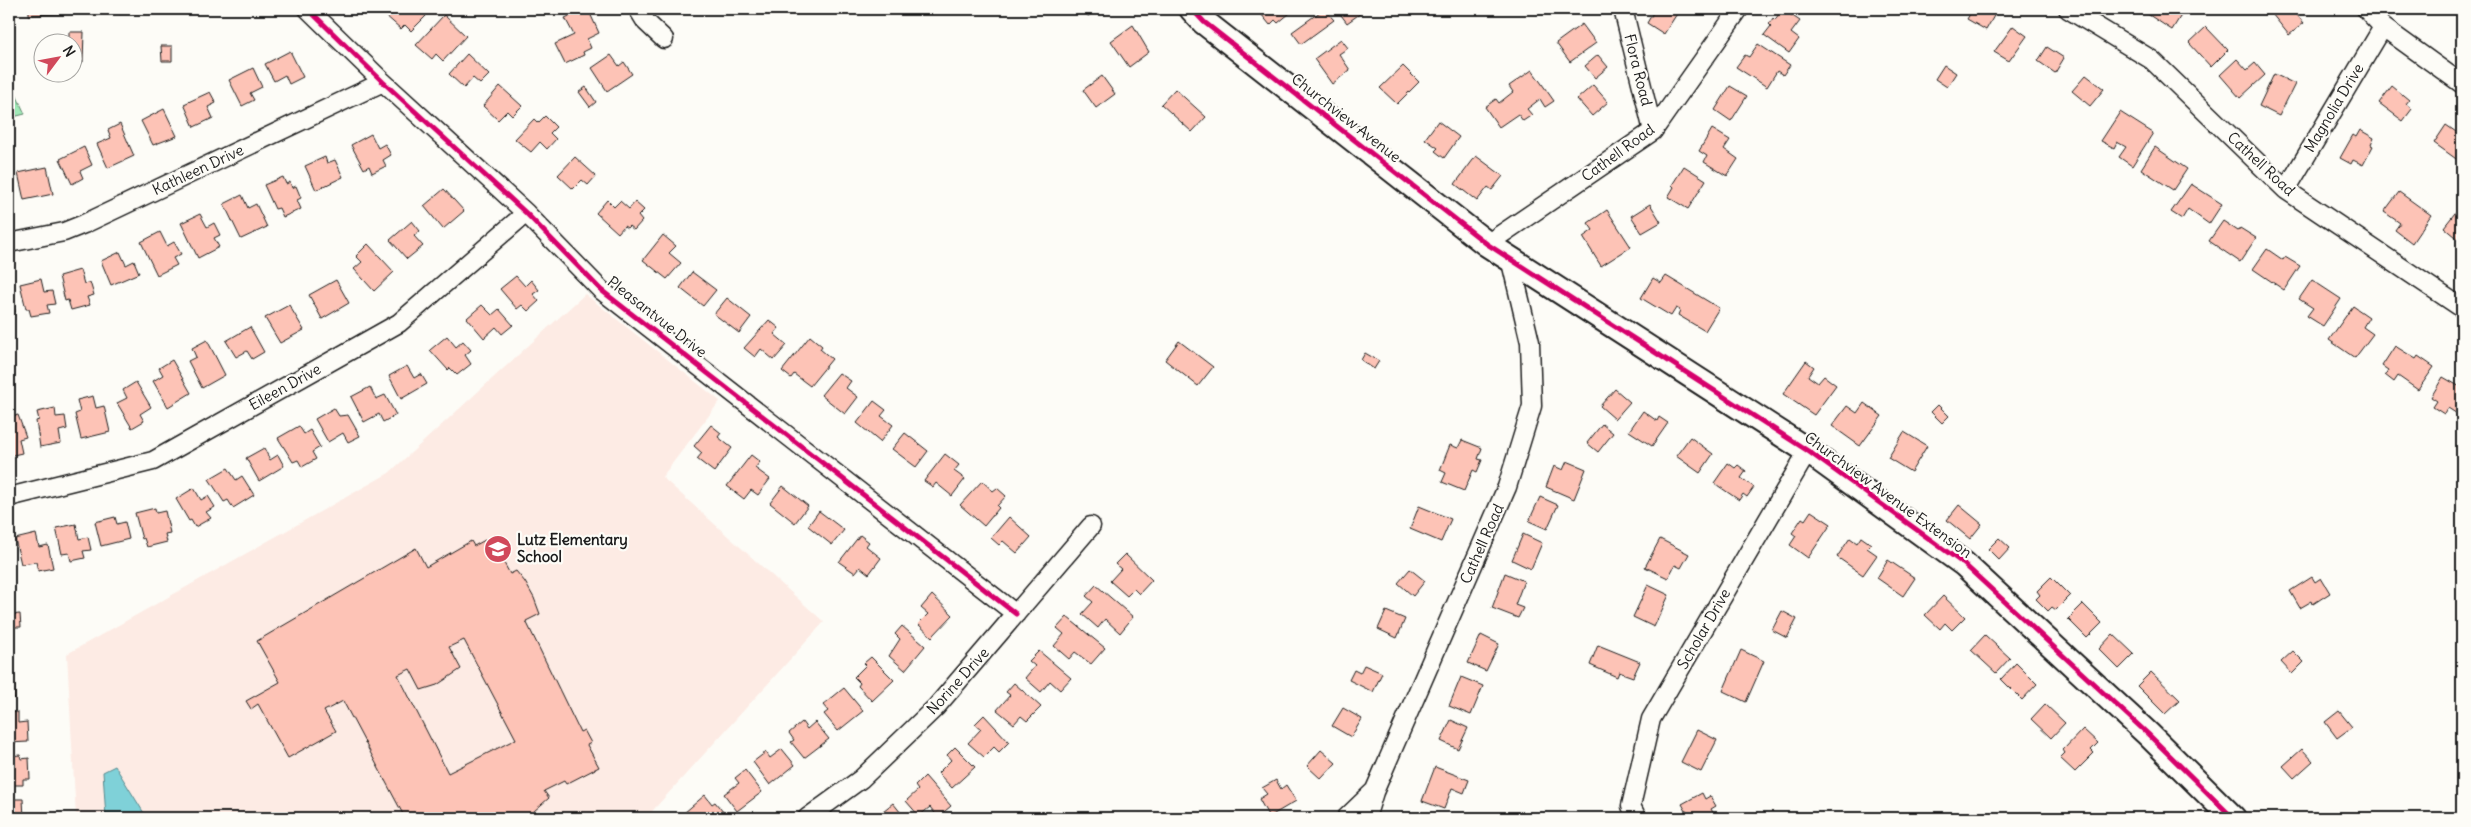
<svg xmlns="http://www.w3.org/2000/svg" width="2471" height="827" viewBox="0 0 2471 827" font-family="Delius,sans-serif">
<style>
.built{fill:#fdebe4}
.green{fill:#a1eab8;stroke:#5e836a}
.water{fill:#7fd1d8;stroke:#57898d}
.building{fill:#fdc3b6;stroke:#1c1c1c;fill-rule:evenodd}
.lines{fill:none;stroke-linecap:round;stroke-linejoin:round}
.street-casing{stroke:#1c1c1c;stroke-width:21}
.secondary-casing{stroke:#1c1c1c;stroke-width:28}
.street{stroke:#fdfcf7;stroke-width:18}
.secondary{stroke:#fdfcf7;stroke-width:24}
.cycleway-casing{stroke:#fdfcf7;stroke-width:8}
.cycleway{stroke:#d6006c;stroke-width:5}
.labels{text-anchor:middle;stroke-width:4.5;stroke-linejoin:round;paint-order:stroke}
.street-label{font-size:15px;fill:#1c1c1c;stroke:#fdfcf7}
.poi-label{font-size:15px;font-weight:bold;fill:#1c1c1c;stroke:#fdfcf7;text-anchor:start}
</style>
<rect width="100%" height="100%" fill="#fdfcf7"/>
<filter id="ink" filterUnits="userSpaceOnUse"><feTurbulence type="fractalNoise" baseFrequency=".02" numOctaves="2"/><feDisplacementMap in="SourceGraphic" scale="10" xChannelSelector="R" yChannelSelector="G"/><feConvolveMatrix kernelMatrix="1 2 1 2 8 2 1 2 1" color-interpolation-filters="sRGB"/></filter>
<g filter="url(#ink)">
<path class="built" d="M585 294 720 401 662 477 824 622 646 818H76L67 654 389 473Z"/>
<path class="green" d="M9 79 25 114 9 118Z"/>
<path class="water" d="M115 766 147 818H106L103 772Z"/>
<path class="building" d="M9 9H13V15H9Z
M29 9H59V14L29 15Z
M75 9H103V14H75Z
M118 9H148V13L119 14Z
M391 9H424L422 11 426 16 411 31 405 25 401 29 385 15Z
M584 9H588L599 33 587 39 591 48 583 52 584 55 565 64 555 44 574 35 565 18Z
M1083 9H1098L1088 16Z
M1257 9H1287L1290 13 1278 23 1275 20 1270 25Z
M1324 9 1334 20 1301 44 1292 32Z
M1350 9H1358L1361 13 1347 23 1341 15Z
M1651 9H1680L1664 34 1647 23 1654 11Z
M1782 9 1800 21 1791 33 1799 39 1789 53 1764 35 1771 26 1769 24 1773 18 1775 20Z
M1973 9H1985L1995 14 1986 30 1967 19Z
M2149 9H2185L2172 30 2146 13Z
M2278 9H2292L2304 23 2289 35 2272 14Z
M444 15 466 36 443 61 436 54 432 59 416 45Z
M1582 24 1596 43 1570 62 1556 43Z
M1133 25 1149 52 1129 67 1111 41Z
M2013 26 2027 36 2009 61 1994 52Z
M2206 27 2228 50 2211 67 2189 43Z
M69 32H84L83 62 72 61V42H69Z
M1341 39 1348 48 1339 54 1350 70 1332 84 1314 59Z
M1758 44 1790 65 1783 75 1777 71 1767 87 1736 67 1745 55 1749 57Z
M161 46H172V61H162Z
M2047 47 2064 58 2055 73 2038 61Z
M290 51 303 77 289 84 285 75 274 81 265 64Z
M467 54 489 75 480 84 473 78 464 88 449 74Z
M611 55 619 66 624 62 632 74 607 91 592 68Z
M1598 55 1608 67 1595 78 1585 66Z
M2237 59 2247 70 2255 63 2265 75 2240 98 2220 75Z
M1944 65 1956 73 1947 87 1935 79Z
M1403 66 1419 82 1397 104 1380 88Z
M253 68 262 87 250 93 254 100 242 106 229 80Z
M1532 70 1554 101 1545 107 1540 99 1527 109 1532 115 1523 121 1518 114 1499 127 1485 107 1496 99 1499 103 1513 92 1509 86Z
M2274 74 2295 84 2279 116 2259 106Z
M2086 75 2104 89 2090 106 2072 91Z
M1102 76 1115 94 1096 108 1083 90Z
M1593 85 1608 102 1592 116 1577 99Z
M500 86 522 106 512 116 507 111 498 120 483 106Z
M1730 86 1747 96 1731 121 1715 110Z
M2392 86 2409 100 2406 104 2412 109 2403 121 2379 103Z
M586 87 596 102 590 107 579 92Z
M1175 89 1206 117 1192 132 1161 104Z
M210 92 216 103 208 107 213 118 194 127 184 104Z
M164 109 177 136 153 145 141 121Z
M2120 112 2153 133 2132 166 2119 157 2126 147 2117 142 2114 148 2101 141Z
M545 116 556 127 550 133 556 139 547 149 540 142 531 152 515 139 534 119 538 123Z
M1438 121 1459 137 1444 158 1435 151 1438 148 1425 139Z
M120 124 134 156 108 168 97 144 111 138 108 130Z
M2446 125 2462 136V156L2459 161 2434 143Z
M1712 129 1730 140 1724 149 1738 159 1727 176 1704 162 1707 156 1699 151Z
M2360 130 2374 138 2371 145 2373 146 2363 165 2353 160 2351 164 2340 158 2353 135 2356 137Z
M371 134 378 148 385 144 391 155 383 160 386 166 372 173 369 166 364 169 351 145Z
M84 147 92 165 80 171 83 178 72 184 60 159Z
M2155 147 2187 169 2173 190 2141 169Z
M1476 156 1503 176 1492 190 1488 187 1477 201 1455 184Z
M325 157 327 163 335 160 343 177 316 190 305 166Z
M575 157 596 176 588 185 582 180 573 189 558 175Z
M1684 166 1706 180 1688 209 1668 197 1674 187 1672 185Z
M47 167 53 194 24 200 18 173Z
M283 177 286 184 290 182 292 188 296 186 301 198 297 200 301 209 283 217 279 208 275 209 264 185Z
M2191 184 2222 204 2209 224 2188 209 2182 219 2171 212Z
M444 189 464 211 443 229 424 206Z
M2399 192 2431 215 2412 243 2395 230 2400 223 2384 212Z
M242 195 248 208 256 204 267 227 241 239 224 204Z
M607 200 614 207 620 201 629 209 635 202 644 210 638 216 642 221 634 230 629 226 627 228 624 226 618 233 596 213Z
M1650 204 1661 222 1642 233 1631 216Z
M2462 204V242L2444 227Z
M1607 210 1631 247 1601 266 1583 237 1593 230 1588 223Z
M200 214 207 227 214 223 220 235 214 238 219 247 198 258 181 223Z
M412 221 420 231 414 236 423 246 407 259 390 240Z
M2223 221 2238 231 2240 228 2256 238 2240 262 2209 241Z
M160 232 167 246 174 242 181 254 173 258 177 265 157 275 141 242Z
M663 235 676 246 669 253 681 263 667 279 643 260Z
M368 244 394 272 374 291 354 269 362 262 356 256Z
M2267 249 2283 260 2285 257 2300 266 2284 290 2253 269Z
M120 252 126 265 134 261 139 273 111 285 101 261Z
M80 270 84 284 90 282 94 295 87 297 90 305 71 310 68 300 65 301 59 276Z
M692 272 716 290 703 306 680 288Z
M516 276 525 286 531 280 539 290 533 294 539 301 528 311 522 305 517 309 500 289Z
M1666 276 1719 308 1705 331 1678 315 1680 310 1676 308 1671 316 1641 298 1653 278 1661 283Z
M41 279 44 292 52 291 55 304 47 305 49 313 31 316 29 309H26L20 284Z
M336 280 349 303 322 319 309 295Z
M2312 280 2341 299 2323 326 2307 316 2313 308 2299 299Z
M727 298 751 317 739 333 714 314Z
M13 299 15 312 9 313V300Z
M289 305 304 330 280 343 265 318Z
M482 305 492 315 499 309 513 325 502 334 496 327 484 338 467 318Z
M2353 306 2369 317 2363 327 2373 334 2355 358 2329 340Z
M769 320 779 328 774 334 787 345 774 360 761 349 755 357 744 348Z
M250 327 264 352 252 359 247 351 236 357 226 341Z
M447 336 456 347 463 341 471 350 465 355 471 364 457 375 450 368 448 370 430 350Z
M810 336 822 346 820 349 832 359 810 386 794 374 791 378 782 371Z
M207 340 225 375 202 388 188 361 196 357 192 348Z
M1179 341 1213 367 1198 386 1165 360Z
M2395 346 2416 359 2418 356 2434 367 2418 390 2398 376 2394 382 2385 375 2388 370 2382 366Z
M1365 353 1379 361 1374 369 1361 360Z
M172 360 191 393 168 407 153 381 163 375 159 368Z
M1806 361 1814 367 1808 376 1818 383 1824 376 1836 385 1814 415 1783 394Z
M407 366 414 378 421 374 427 384 401 399 389 376Z
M839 373 851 381 846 388 858 397 845 414 821 395Z
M2443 377 2462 388V417L2448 408 2444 414 2433 407 2437 401 2431 397Z
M136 382 151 407 140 414 144 421 132 428 117 403 127 398 123 390Z
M370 387 376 399 385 395 396 415 383 422 379 414 364 422 351 397Z
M1615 389 1630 402 1615 419 1600 406Z
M93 396 96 408 104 406 110 432 81 439 75 414 80 412 77 400Z
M874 401 886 410 881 416 893 425 880 442 857 423Z
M1864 403 1882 416 1860 446 1832 426 1847 406 1857 413Z
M1938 405 1949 416 1942 423 1931 412Z
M55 408 56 417 65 416 67 429 59 431 61 443 40 447 36 421 39 420 37 412Z
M334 408 339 416 348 415 360 436 348 442 343 433 328 442 315 419Z
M1643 411 1657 421 1659 417 1668 423 1652 446 1629 431Z
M18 415 26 437 19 439 22 453 9 456V417Z
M1602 424 1613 433 1598 452 1587 443Z
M711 425 721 433 718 437 732 448 714 472 697 459 702 453 694 446Z
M299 426 304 434 310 430 320 447 312 452 316 459 302 467 298 460 293 462 278 438Z
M1904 432 1927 446 1911 472 1888 458Z
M905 433 928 451 916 467 892 449Z
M1690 437 1713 454 1700 473 1676 456Z
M1462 440 1482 448 1478 459 1482 460 1477 472 1473 470 1464 491 1442 482 1446 473 1440 470 1450 445 1458 448Z
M264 448 270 460 278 455 284 466 259 481 246 458Z
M945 454 959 465 954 471 965 479 952 496 936 483 933 487 924 481Z
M751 455 760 462 755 468 770 479 758 495 751 490 744 499 727 486Z
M1567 461 1586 469 1574 499 1546 487 1554 466 1563 470Z
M1728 463 1735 468 1738 465 1746 471 1741 478 1754 487 1747 497 1743 494 1739 500 1714 483Z
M228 468 236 480 242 476 254 495 233 508 228 500 224 502 209 479Z
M982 481 993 491 997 488 1006 496 997 506 999 508 984 526 960 505Z
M783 486 808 506 795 523 770 503Z
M194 488 201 500 208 496 215 507 206 512 211 518 195 527 191 520 189 521 176 499Z
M1540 497 1558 505 1547 529 1529 521Z
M1959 505 1982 524 1970 539 1947 520Z
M1419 506 1451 519 1441 542 1410 529Z
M155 508 156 513 165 511 170 533 165 534 167 542 147 547 144 538 142 539 135 513Z
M819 511 844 530 832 545 808 526Z
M1811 511 1831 524 1808 558 1790 545 1796 536 1792 533 1802 518 1805 520Z
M115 517 117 524 125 522 129 539 101 546 95 522Z
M1009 517 1031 537 1017 553 1003 541 999 545 991 538Z
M76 524 79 539 88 537 91 550 83 551 85 558 71 561 69 553 62 554 56 528Z
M36 534 39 547 48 545 53 568 38 571 36 562 21 564 15 539Z
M1523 534 1542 543 1531 569 1512 560Z
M860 535 869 542 866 546 881 558 869 574 860 567 855 573 839 562Z
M1861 537 1871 544 1867 548 1877 555 1863 575 1837 557 1850 538 1857 543Z
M1999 538 2010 548 1999 560 1988 549Z
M1660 539 1689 554 1681 568 1675 565 1668 578 1645 567Z
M485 540 495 556 499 554 510 574 516 571 525 582 534 598 540 614 526 621 580 732 584 730 591 743 587 745 599 767 566 784 564 781 544 791 549 798 526 818H405L343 701 324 711 336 731 288 758 258 704 251 709 246 701 280 682 257 641 416 548 426 567 471 541 474 546ZM464 640 516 739 448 773 398 675 410 669 421 690 437 685 461 669 449 647Z
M1125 554 1152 580 1139 594 1134 589 1127 596 1110 581 1121 569 1115 564Z
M1888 560 1915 578 1903 596 1877 578Z
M1410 569 1425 581 1413 596 1398 583Z
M1505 573 1524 581 1515 605 1523 608 1518 618 1492 608Z
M2051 577 2070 596 2056 610 2052 607 2048 611 2036 599 2040 595 2037 591Z
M2312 577 2315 582 2321 578 2330 593 2313 604 2312 601 2300 608 2290 591Z
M1096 585 1133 617 1120 633 1105 619 1098 628 1082 614 1093 602 1086 596Z
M1648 585 1669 595 1654 627 1633 617Z
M932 595 953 615 932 637 918 624 928 614 921 608Z
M1943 596 1965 617 1952 630 1945 623 1940 629 1925 615Z
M2083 604 2102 623 2087 638 2068 619Z
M1386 611 1405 619 1397 638 1378 629Z
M1782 611 1797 619 1787 638 1772 630Z
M20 614 21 627H13L14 647H9V615Z
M1067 617 1105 648 1091 664 1075 652 1069 659 1054 646 1064 634 1057 628Z
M902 626 925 646 905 670 889 656 900 639 895 634Z
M2113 634 2134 654 2119 669 2099 649Z
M1481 635 1499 644 1486 671 1468 663Z
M1985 635 2010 658 1996 673 1971 650Z
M1598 645 1640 662 1633 677 1619 672 1617 677 1590 665Z
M1741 650 1764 661 1746 702 1723 691Z
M1039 651 1071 678 1060 690 1050 681 1041 692 1025 678 1035 666 1029 661Z
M2293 651 2304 662 2292 674 2281 662Z
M871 657 894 680 872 701 858 686 860 683 854 677 866 665 864 663Z
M2016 663 2037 684 2022 700 2001 679Z
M1364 665 1382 673 1373 692 1349 680 1354 670 1360 673Z
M9 668H14L15 698 9 699Z
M2151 672 2180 700 2165 714 2137 686Z
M1461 677 1483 686 1471 715 1449 706Z
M1014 683 1041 707 1027 721 1021 716 1014 724 997 710 1010 695 1006 692Z
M844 688 863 711 838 731 824 714 828 711 823 705Z
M2045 704 2065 723 2051 738 2031 719Z
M1343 708 1362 719 1351 737 1332 726Z
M2339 711 2352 727 2337 738 2325 722Z
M18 712V723L27 722 28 742 9 743V713Z
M984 715 1009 742 999 752 994 747 984 757 968 743 981 729 975 724Z
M1451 720 1468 728 1458 749 1441 741Z
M802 722 807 729 815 722 829 739 804 758 791 742 794 740 789 733Z
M2083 729 2098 743 2091 750 2094 753 2075 772 2060 758 2065 753 2063 750Z
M1697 730 1717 740 1701 772 1681 762Z
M955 747 975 767 952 788 938 773 951 760 947 755Z
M782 749 795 765 770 785 753 762 766 752 770 758Z
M2302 749 2313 761 2294 778 2283 766Z
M1321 750 1336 763 1321 779 1307 766Z
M20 755 21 759 29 758 30 779H23V785H9V756Z
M1435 767 1469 780 1464 793 1452 788 1444 809 1422 801Z
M745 770 762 792 737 811 724 794 739 783 735 778Z
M925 776 951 806 938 817 930 807 919 816 906 801 918 790 915 786Z
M1276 780 1281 789 1286 785 1296 801 1269 817 1259 799 1267 794 1262 788Z
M1702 793 1705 799 1710 796 1716 806 1711 809 1716 818H1690L1682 804Z
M705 795 712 804 715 802 728 818H688L684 813Z
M9 799H23L24 818H9Z
M893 803 905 818H885L887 817 883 811Z
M1141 814 1143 818H1127Z
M1232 814 1234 818H1217Z
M1418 814 1435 818H1417Z"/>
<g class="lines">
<g class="street-casing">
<path id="street" d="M308 9 383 82 526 213 601 290 1016 614
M638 9 646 22 664 39
M1623 9 1653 131
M2068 9 2152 60 2286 190 2462 308
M2366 9 2383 27 2462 84
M2286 190 2383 27
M9 243 64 232 84 224 383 82
M1487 244 1653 131 1739 9
M9 497 153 461 399 323 526 213
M807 818 861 779 936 707 1091 526
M1346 818 1373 792
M1366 818 1374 792 1507 487 1532 406 1530 342 1510 258
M1637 818 1631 806 1651 719 1808 451"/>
</g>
<g class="secondary-casing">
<path id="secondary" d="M1192 9 1204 22 1487 244 1808 451 1964 564 2148 734 2233 818"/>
</g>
<use href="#street" class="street"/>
<use href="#secondary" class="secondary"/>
<g class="cycleway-casing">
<path id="cycleway" d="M308 9 383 82 526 213 601 290 1016 614
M1192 9 1204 22 1487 244 1808 451 1964 564 2148 734 2233 818"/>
</g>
<use href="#cycleway" class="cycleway"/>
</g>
</g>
<defs>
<g id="school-disc" transform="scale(1.4375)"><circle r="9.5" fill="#d1495b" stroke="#fdfcf7"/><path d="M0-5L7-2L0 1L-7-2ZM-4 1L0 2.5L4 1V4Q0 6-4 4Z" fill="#fff"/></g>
</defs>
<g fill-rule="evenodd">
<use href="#school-disc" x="498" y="549"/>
</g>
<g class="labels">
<g class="street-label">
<text transform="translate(1638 70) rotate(76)" y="5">Flora Road</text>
<text transform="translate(2334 108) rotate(-59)" y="5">Magnolia Drive</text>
<text transform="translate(1346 118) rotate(38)" y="5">Churchview Avenue</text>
<text transform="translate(1618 153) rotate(-36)" y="5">Cathell Road</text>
<text transform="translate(2261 164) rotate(43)" y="5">Cathell Road</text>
<text transform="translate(198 170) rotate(-25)" y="5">Kathleen Drive</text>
<text transform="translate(657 317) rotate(38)" y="5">Pleasantvue Drive</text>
<text transform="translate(285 387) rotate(-29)" y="5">Eileen Drive</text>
<text transform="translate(1888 495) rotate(36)" y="5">Churchview Avenue Extension</text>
<text transform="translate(1482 544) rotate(-66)" y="5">Cathell Road</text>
<text transform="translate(1704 629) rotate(-60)" y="5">Scholar Drive</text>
<text transform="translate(958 681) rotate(-48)" y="5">Norine Drive</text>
</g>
<g class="poi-label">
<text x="517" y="545">Lutz Elementary<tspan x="517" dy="17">School</tspan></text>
</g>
</g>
<rect width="2471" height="827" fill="none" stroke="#fdfcf7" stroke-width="30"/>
<rect x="15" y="15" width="2441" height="797" fill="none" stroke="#1c1c1c" stroke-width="2" filter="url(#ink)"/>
<g transform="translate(58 58) rotate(58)"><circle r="24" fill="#fdfcf7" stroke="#a3a29f"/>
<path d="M0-4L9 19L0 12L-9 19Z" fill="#d1495b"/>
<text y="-8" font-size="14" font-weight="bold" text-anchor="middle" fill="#1c1c1c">N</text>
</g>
</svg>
